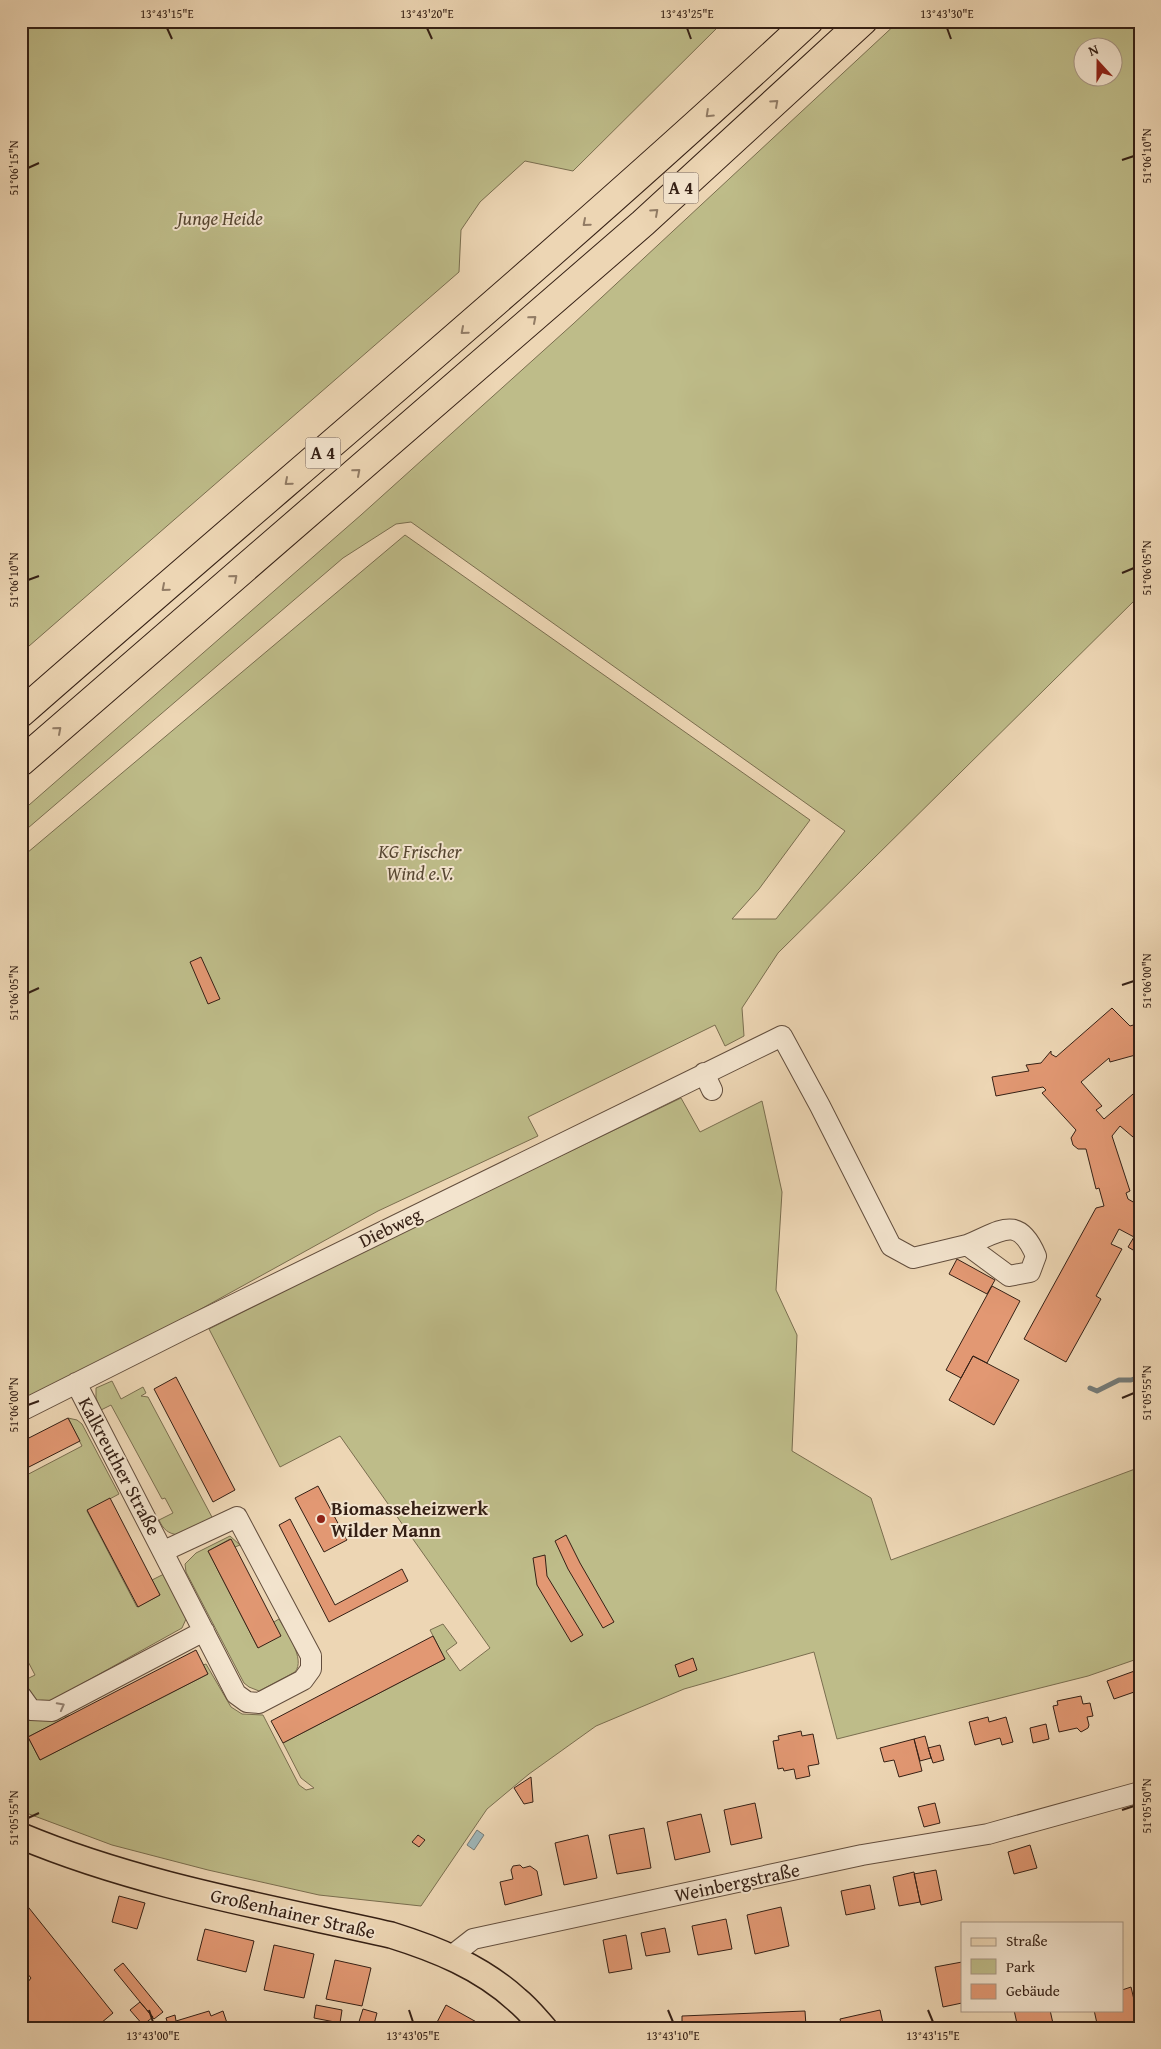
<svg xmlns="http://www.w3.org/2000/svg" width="1161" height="2049" viewBox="0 0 1161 2049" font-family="'Gentium Book Plus',serif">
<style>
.green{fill:#bebc89;stroke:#7a6e4f;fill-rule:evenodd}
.water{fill:#9eb6b9;stroke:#747a77}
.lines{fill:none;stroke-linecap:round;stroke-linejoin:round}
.stream{stroke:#747a77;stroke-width:5}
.building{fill:#e29873;stroke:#352015}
.minor-casing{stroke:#634e3d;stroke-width:22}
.major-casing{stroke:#352015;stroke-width:28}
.highway-casing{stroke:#352015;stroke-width:30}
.minor{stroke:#f3e4ce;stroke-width:20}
.major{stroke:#edd6b4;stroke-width:25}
.highway{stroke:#edd6b4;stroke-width:28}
.oneway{stroke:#917b64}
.oneway2{stroke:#948272}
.ticks{fill:none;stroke:#352015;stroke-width:2}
.poi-dot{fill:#8f2418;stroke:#f3e4ce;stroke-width:2}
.labels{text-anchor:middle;stroke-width:4;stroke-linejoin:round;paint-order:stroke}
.shield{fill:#f3e4ce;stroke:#6e5b4c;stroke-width:1}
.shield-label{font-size:18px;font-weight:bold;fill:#352015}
.park-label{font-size:19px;font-style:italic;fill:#574732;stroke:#f3e4ce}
.street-label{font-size:19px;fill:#352015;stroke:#f3e4ce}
.poi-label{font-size:19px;font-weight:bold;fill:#352015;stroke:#f3e4ce;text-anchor:start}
.neatline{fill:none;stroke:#352015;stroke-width:2}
.ticks-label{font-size:12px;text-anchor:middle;fill:#352015}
</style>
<rect width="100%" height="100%" fill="#edd6b4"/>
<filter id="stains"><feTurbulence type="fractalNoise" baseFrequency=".004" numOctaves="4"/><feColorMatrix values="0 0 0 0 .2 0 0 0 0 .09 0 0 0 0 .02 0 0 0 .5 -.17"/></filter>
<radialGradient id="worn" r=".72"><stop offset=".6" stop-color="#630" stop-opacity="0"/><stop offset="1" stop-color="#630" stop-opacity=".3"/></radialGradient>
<path class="green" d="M21 21H724L573 171 525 161 480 202 461 230 459 272 21 653Z
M899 21H1140V595L778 953 742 1008 744 1036 725 1046 715 1025 528 1117 538 1136 378 1211 199 1310 21 1403V858L405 535 810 820 759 889 732 919H776L845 831 411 522 396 524 343 558 21 834V812L361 515 573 324ZM1084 48H1114V78H1084Z
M681 1098 700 1132 762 1101 782 1192 776 1290 797 1335 792 1451 871 1498 891 1560 1135 1469H1140V1658L1088 1676 837 1739 814 1652 684 1689 596 1726 529 1774 487 1809 421 1906 319 1895 208 1870 112 1845 21 1811V1720C29 1716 57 1717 69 1716L28 1737 40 1760 208 1674 203 1665 206 1664 231 1707 242 1714 263 1715 299 1785 306 1790 314 1788 301 1778 283 1743 445 1659 430 1630 443 1624 457 1643 446 1651 460 1671 490 1648 340 1436 280 1467 209 1329 388 1239Z
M112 1381 121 1399 143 1387 146 1393 141 1396 148 1397 213 1519 179 1535C168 1534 163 1529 159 1520L173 1513 165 1498 162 1499 111 1405 101 1410 96 1398V1388Z
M68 1418 77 1420 82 1424 119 1494 87 1511 137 1607 160 1595 152 1580 164 1574 186 1619 182 1628 51 1701H33L21 1689V1682L35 1675 21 1648V1478L82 1446Z
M230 1536 240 1545 235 1547 230 1539 208 1551 258 1648 274 1622 279 1619C286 1632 306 1659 295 1672L259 1691 249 1687 244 1683 186 1572 185 1564 196 1553Z"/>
<path class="water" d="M477 1830 484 1835 474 1850 467 1845Z"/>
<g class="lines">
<path class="stream" d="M1090 1388 1097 1391 1119 1380H1131L1140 1377"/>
</g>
<path class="building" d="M201 957 220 999 208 1004 190 962Z
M1112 1008 1130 1026 1140 1023V1028L1137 1029 1140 1035 1134 1037 1139 1054 1110 1062 1109 1058 1081 1082 1102 1106 1096 1110 1104 1119 1140 1088V1130L1133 1137 1120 1126 1112 1136 1130 1191 1126 1193 1128 1199 1140 1206V1261L1135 1258 1138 1253 1128 1247 1134 1237 1119 1229 1111 1244 1122 1249 1096 1296 1101 1299 1066 1362 1024 1339 1096 1208 1104 1206 1099 1188 1096 1189 1086 1149H1078L1073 1145 1071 1138 1076 1130 1042 1093 1046 1090 1043 1087 996 1096 992 1077 1029 1071 1026 1065 1041 1063 1051 1051V1054L1056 1057Z
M957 1259 995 1280 987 1294 949 1274Z
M992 1286 1020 1301 987 1363 973 1356 961 1378 946 1370Z
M973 1356 1019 1380 994 1425 949 1400Z
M176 1377 235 1490 213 1502 154 1389Z
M68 1418 80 1441 21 1471V1442Z
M318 1486 347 1540 324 1552 295 1498Z
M110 1498 160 1595 138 1607 87 1510Z
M290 1519 335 1605 402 1569 408 1581 329 1622 279 1525Z
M566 1535 580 1563 614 1622 603 1628 568 1569 555 1541Z
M231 1539 281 1636 258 1648 208 1551Z
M545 1555 547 1576 583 1635 571 1642 537 1585 533 1558Z
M433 1636 445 1659 283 1743 271 1721Z
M196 1650 208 1674 40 1760 28 1737Z
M693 1658 697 1670 679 1677 675 1665Z
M1140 1669V1690L1114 1699 1107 1681Z
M1081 1696 1083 1704 1090 1703 1093 1716 1087 1717 1089 1725 1088 1728 1081 1732 1077 1728 1059 1732 1053 1706 1058 1705 1057 1701Z
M988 1717 989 1722 1006 1717 1013 1742 1002 1745 1000 1738 975 1745 969 1722Z
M1046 1724 1049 1739 1033 1743 1030 1728Z
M801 1731 802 1736 813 1734 819 1764 808 1766 810 1776 796 1779 794 1769 784 1771 783 1768 778 1769 773 1741 779 1740 778 1736Z
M925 1736 931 1758 920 1761 914 1739Z
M914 1739 922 1771 899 1777 894 1760 884 1762 880 1748Z
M940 1745 944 1760 933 1763 928 1748Z
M531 1777 533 1802 524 1804 514 1788Z
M755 1803 762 1838 731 1845 724 1810Z
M935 1803 940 1823 924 1827 918 1807Z
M701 1814 710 1852 675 1860 667 1822Z
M644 1828 651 1868 617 1874 609 1835Z
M418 1835 425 1840 419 1847 412 1842Z
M588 1835 597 1878 564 1885 555 1843Z
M1030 1845 1037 1868 1014 1874 1008 1852Z
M520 1865 523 1868 530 1866 537 1871 542 1895 505 1905 500 1882 513 1879 511 1870 513 1866Z
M936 1870 942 1900 921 1905 914 1874Z
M914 1872 920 1902 899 1906 893 1877Z
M870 1885 875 1909 846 1915 841 1891Z
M119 1896 145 1903 137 1929 112 1922Z
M21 1898 113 2013 95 2028H26L29 2025 22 2016 25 2013 21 2006V1991L31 1978 21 1966Z
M781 1907 789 1946 755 1954 747 1915Z
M726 1919 732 1949 698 1955 692 1926Z
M665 1928 670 1952 646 1956 641 1933Z
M205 1929 254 1941 246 1972 197 1960Z
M626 1935 632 1969 609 1973 603 1940Z
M274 1945 314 1954 304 1998 264 1990Z
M335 1960 371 1968 362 2006 326 1999Z
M962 1962V2003L943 2007 935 1967Z
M123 1963 163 2012 154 2019 114 1970Z
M1131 1987 1139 2021 1110 2028H1098L1094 2010H1122V1990Z
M140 2002 153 2017 143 2025 130 2010Z
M316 2005 342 2010 340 2023 314 2018Z
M446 2005 480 2024 478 2028H434Z
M363 2009 377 2013 373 2028H357Z
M880 2010 884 2028H842L840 2019Z
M1014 2010H1050L1054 2028H1018Z
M209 2011 211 2016 223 2011 227 2023 225 2024 226 2026 222 2028H169L166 2018 175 2015 176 2021Z
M805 2011 806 2026 792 2028H682V2016Z"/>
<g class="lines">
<g class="minor-casing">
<path id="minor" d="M704 1073 712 1090
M76 1383 236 1694 247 1702 259 1703 303 1680 311 1669V1656L237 1517 164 1551
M21 1411 186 1328 782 1036 820 1106 891 1246 913 1258 967 1245 1009 1276 1030 1272 1036 1256C1018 1213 1000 1232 967 1245
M21 1696 31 1710 52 1711 204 1631
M450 1957 473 1939 862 1855 988 1834 1140 1792"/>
</g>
<g class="major-casing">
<path id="major" d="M21 1836C138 1885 267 1907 391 1935 436 1949 481 1967 517 2000 527 2008 535 2018 544 2028"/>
</g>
<g class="highway-casing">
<path id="highway" d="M21 713C284 482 553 259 809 21
M21 762 643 223 863 21"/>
</g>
<use href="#minor" class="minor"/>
<use href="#major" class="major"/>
<use href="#highway" class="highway"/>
</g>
<defs><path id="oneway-chevron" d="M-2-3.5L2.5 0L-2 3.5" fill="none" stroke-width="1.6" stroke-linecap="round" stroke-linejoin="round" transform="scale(1.25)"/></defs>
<g class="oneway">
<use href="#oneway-chevron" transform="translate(775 103) rotate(-42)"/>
<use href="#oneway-chevron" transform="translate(709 114) rotate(137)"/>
<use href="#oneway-chevron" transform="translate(655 212) rotate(-42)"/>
<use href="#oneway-chevron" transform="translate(586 223) rotate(139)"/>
<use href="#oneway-chevron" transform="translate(533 319) rotate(-41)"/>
<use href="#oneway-chevron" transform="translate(464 331) rotate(139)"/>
<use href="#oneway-chevron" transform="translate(357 472) rotate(-41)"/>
<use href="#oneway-chevron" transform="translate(288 482) rotate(139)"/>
<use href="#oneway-chevron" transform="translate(234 578) rotate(-41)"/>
<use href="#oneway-chevron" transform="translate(165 588) rotate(139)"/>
<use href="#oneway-chevron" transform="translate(58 730) rotate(-41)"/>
</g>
<use class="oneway2" href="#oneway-chevron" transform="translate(61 1706) rotate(-28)"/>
<path class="ticks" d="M167 28 172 39M427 28 432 39M687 28 691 39M947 28 951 39M1122 160 1134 156M28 168 39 163M1122 573 1134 568M28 580 39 576M1122 985 1134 981M28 993 39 988M1122 1398 1134 1393M28 1405 39 1401M1122 1810 1134 1806M28 1818 39 1813M149 2010 153 2022M409 2010 413 2022M668 2010 673 2022M928 2010 933 2022"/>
<circle class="poi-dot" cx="321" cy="1519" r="5"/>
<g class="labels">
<g class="shield">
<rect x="663.5" y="172.5" width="35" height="31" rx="4"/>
<rect x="305.5" y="437.5" width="35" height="31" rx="4"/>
</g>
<g class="shield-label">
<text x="681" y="194">A 4</text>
<text x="323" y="459">A 4</text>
</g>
<g class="park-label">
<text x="220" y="225">Junge Heide</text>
<text x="420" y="858">KG Frischer<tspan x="420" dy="22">Wind e.V.</tspan></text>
</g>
<g class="street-label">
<text transform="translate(390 1227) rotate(-26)" y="7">Diebweg</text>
<text transform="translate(120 1466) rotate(62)" y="7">Kalkreuther Straße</text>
<text transform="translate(737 1882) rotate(-12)" y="7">Weinbergstraße</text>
<text transform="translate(293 1913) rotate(13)" y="7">Großenhainer Straße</text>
</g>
<g class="poi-label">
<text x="331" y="1515">Biomasseheizwerk<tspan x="331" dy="22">Wilder Mann</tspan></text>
</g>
</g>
<rect width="1161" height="2049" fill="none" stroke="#edd6b4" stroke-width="55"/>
<rect x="961" y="1922" width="162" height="90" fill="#f3e4ce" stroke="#a79684"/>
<rect x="971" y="1938" width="25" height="8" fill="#edd6b4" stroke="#a79684"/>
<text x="1006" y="1946" font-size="15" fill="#352015">Straße</text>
<rect x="971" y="1959" width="25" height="15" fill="#bebc89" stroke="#a79684"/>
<text x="1006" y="1972" font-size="15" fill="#352015">Park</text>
<rect x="971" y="1984" width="25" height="15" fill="#e29873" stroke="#a79684"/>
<text x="1006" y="1996" font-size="15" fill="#352015">Gebäude</text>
<g transform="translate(1098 62) rotate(339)"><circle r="24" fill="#f3e4ce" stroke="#a79684"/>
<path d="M0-4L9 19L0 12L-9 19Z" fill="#8f2418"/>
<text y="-8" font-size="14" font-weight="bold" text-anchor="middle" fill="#352015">N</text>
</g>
<rect x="28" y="28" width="1106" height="1994" class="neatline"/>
<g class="ticks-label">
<text x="167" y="18">13°43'15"E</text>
<text x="427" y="18">13°43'20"E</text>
<text x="687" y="18">13°43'25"E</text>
<text x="947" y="18">13°43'30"E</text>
<text transform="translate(1147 156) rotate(-90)" y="4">51°06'10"N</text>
<text transform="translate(14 168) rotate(-90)" y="4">51°06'15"N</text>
<text transform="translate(1147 568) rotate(-90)" y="4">51°06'05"N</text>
<text transform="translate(14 580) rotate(-90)" y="4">51°06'10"N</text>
<text transform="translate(1147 981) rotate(-90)" y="4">51°06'00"N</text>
<text transform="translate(14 993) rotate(-90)" y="4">51°06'05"N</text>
<text transform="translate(1147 1393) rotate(-90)" y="4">51°05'55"N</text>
<text transform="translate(14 1405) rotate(-90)" y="4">51°06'00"N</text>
<text transform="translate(1147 1806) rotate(-90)" y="4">51°05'50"N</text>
<text transform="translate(14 1818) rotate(-90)" y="4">51°05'55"N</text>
<text x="153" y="2040">13°43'00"E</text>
<text x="413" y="2040">13°43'05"E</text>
<text x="673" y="2040">13°43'10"E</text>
<text x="933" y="2040">13°43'15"E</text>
</g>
<rect width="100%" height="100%" filter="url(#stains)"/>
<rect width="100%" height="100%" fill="url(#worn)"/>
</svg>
